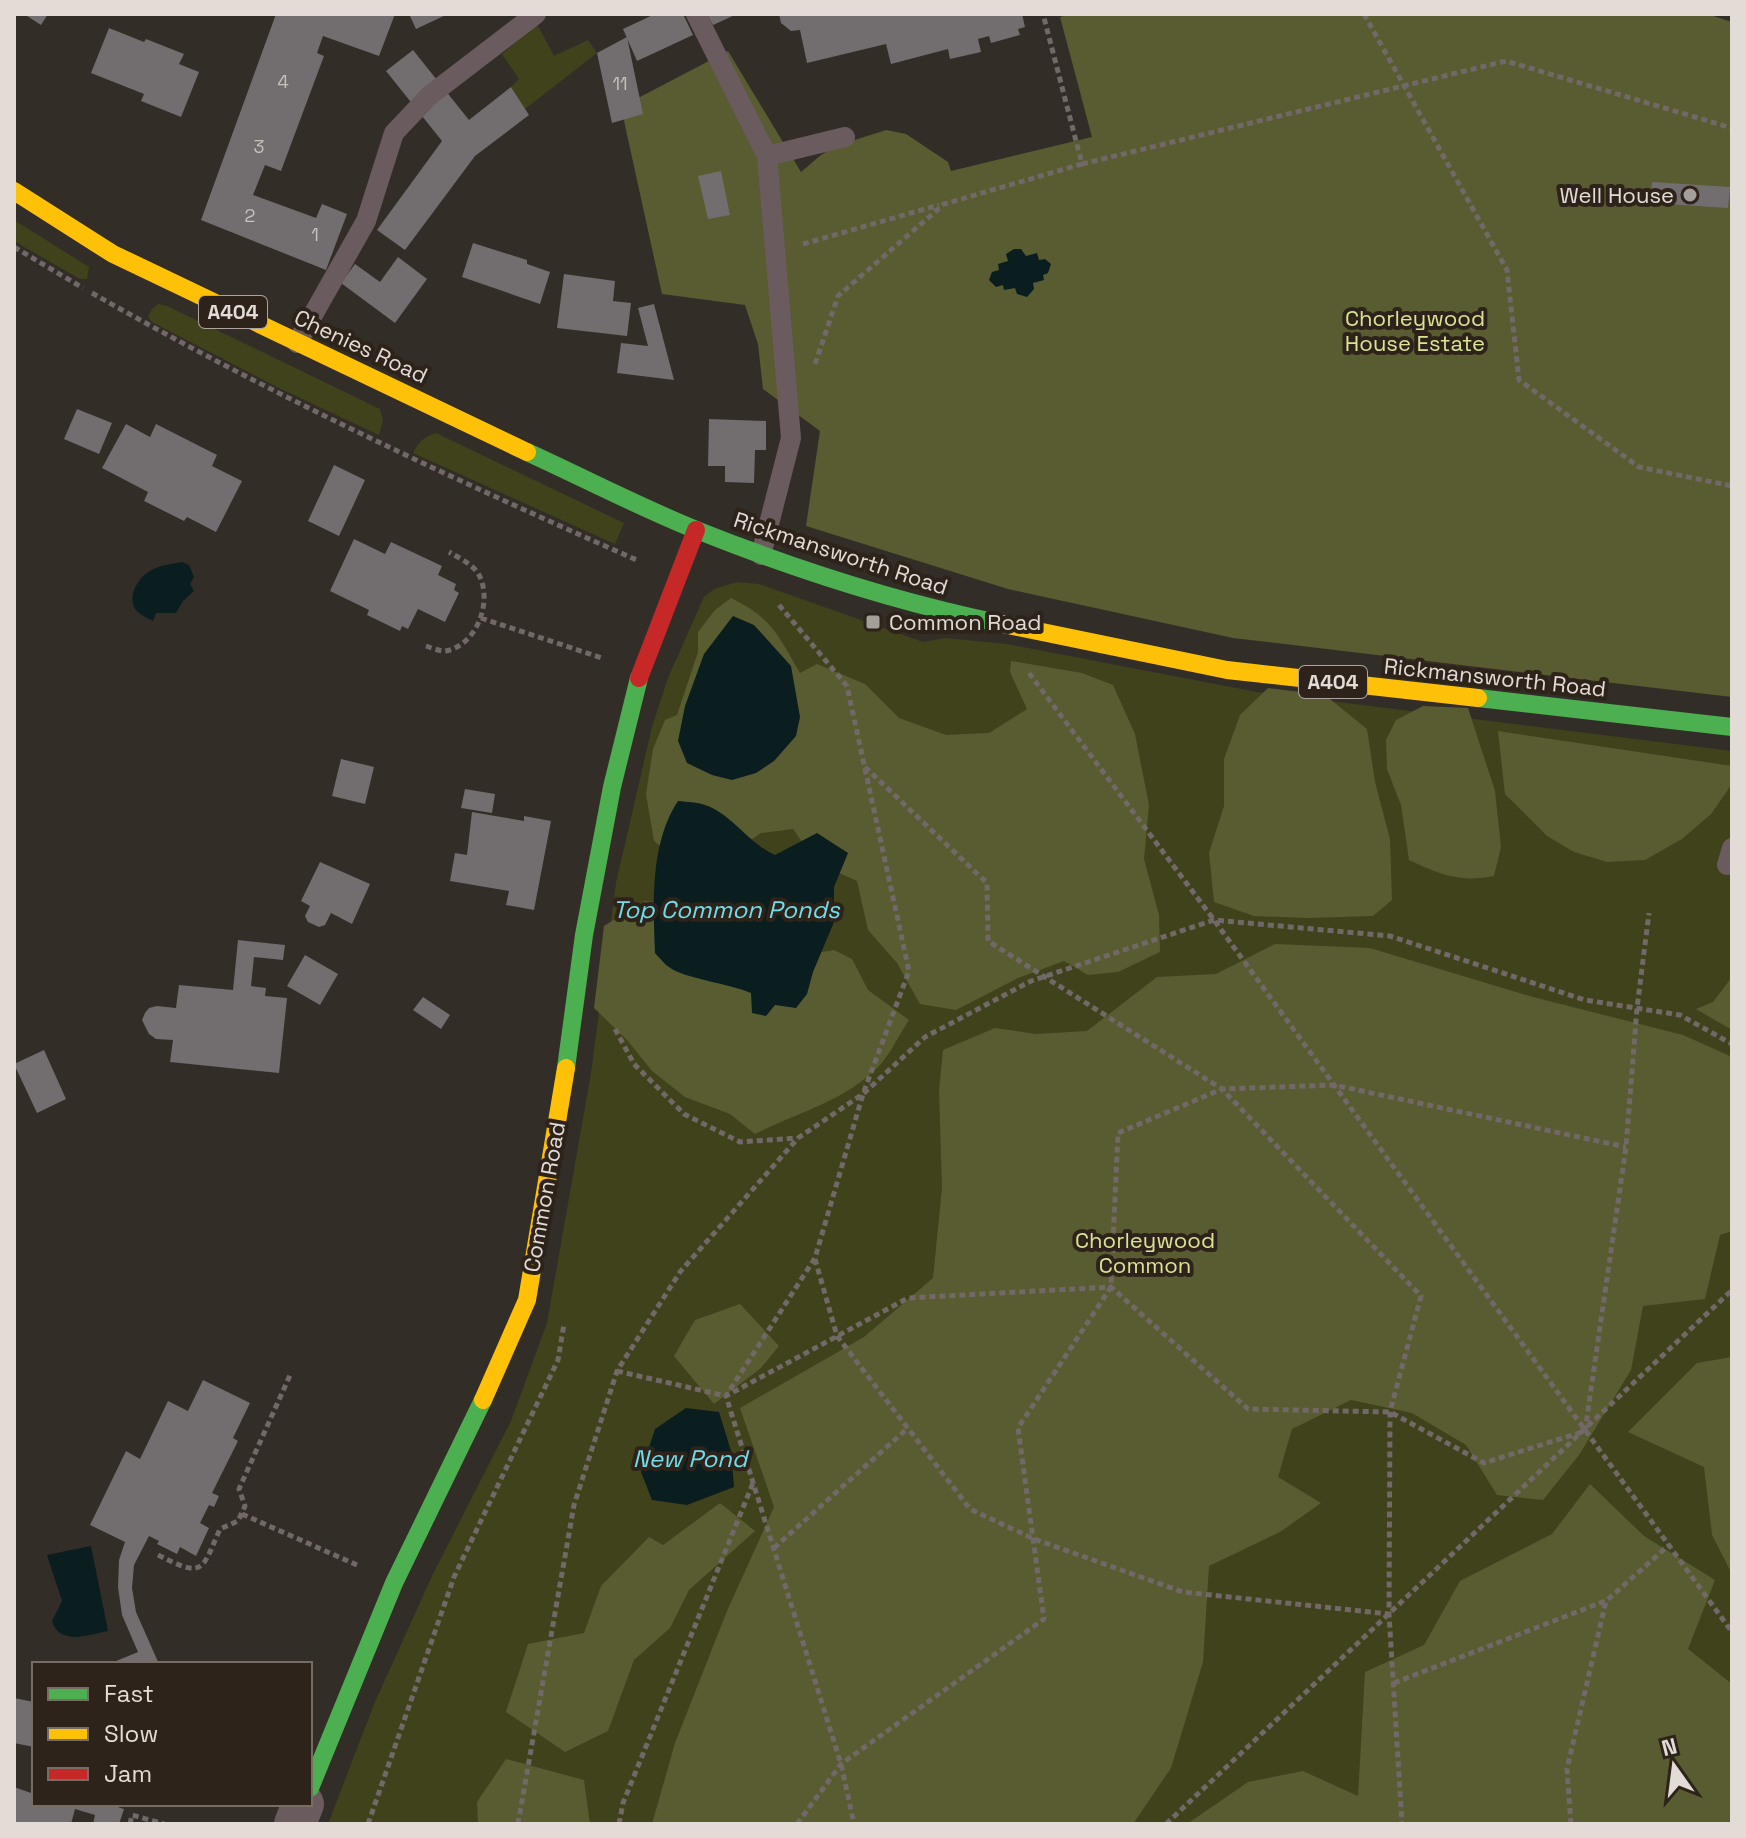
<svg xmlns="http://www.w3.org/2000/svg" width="1746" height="1838" viewBox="0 0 1746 1838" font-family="'Space Grotesk',sans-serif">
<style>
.green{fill:#40421b}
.forest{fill:#595c31}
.water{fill:#0a1d1f}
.building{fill:#726d6e}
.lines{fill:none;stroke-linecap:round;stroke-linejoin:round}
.path{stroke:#716867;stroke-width:5;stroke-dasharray:6 4;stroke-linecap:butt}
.lane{stroke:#6a5c5e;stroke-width:20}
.street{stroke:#6a5c5e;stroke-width:42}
.fast{stroke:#4caf50;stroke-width:18}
.slow{stroke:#ffc107;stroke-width:18}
.jam{stroke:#c62828;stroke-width:18}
.poi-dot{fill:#a59f99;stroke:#2d231a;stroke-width:3}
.labels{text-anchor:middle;stroke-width:8;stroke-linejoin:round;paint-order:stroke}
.number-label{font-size:18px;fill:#c7c0bc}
.shield{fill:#2d231a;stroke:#aca49e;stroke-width:2}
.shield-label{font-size:20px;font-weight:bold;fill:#e3dcd6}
.poi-label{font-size:22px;fill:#e3dcd6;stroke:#2d231a;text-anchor:end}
.park-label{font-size:22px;fill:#dbe394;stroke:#2d231a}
.street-label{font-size:22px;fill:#e3dcd6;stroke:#2d231a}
.water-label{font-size:24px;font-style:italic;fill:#71ddeb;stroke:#2d231a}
</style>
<rect width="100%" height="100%" fill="#332d28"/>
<path class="green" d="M537 24 554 56 588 40 597 53 525 109 511 87 519 79 502 54Z
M14 220 89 267 87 279H80L14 241Z
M158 304 167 306 380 409 383 420 379 435 279 388 152 322 148 317 152 309Z
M436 433 624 523 615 544 413 453C419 441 424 437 436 433Z
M737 582 759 584 923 642 945 638 1007 644 1257 692 1732 751V1824H328L375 1702 433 1574 511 1421 547 1323 591 1073 616 883 652 727 668 678 704 597 714 589Z"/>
<path class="forest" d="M1071 14H1707L1732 22V697L1233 638 1008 589 806 526 820 431 763 389 758 344 745 305 662 294 621 107 728 51 801 172 821 155 836 146 886 130 906 134 948 162 951 171 1092 137 1060 17Z
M731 598C772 618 778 635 800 673L817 664 865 684 899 718 946 735 989 733 1027 709 1010 672 1011 661 1082 673 1113 685 1135 734 1149 805 1144 859 1159 915 1160 952 1118 972 1088 975 1064 961 1018 978 956 1010 920 1004 897 963 868 930 857 881 817 863 793 829 761 833 719 862 688 867 654 841 646 794 653 749 665 720 677 715 698 652V632L715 610Z
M1268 688 1325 695 1367 729 1375 782 1390 839 1392 900 1373 916 1308 918 1254 916 1214 902 1209 853 1224 806V759L1240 715Z
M1423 706 1468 708 1495 791 1501 847 1494 876C1460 883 1439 874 1409 860L1401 805 1387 769 1386 740 1396 720Z
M1498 731 1732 766V784L1711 814 1682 839 1645 860 1607 862 1574 852 1547 836 1505 794Z
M644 901 685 904 788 958 834 950 852 959 868 990 909 1020C899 1035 891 1053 879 1066 846 1101 796 1113 755 1134L730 1114 685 1097 652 1071 628 1041 594 1008 604 926Z
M1275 944 1370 948 1533 997 1683 1035 1732 1057V1231L1720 1235 1705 1299 1643 1306 1631 1370 1579 1455 1543 1500 1497 1495 1466 1445 1412 1413 1351 1400 1292 1429 1278 1477 1321 1503 1280 1532 1209 1566 1203 1662 1171 1768 1133 1824H652L675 1743 727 1611 774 1507 740 1408 864 1337 933 1278 942 1188 939 1090 943 1050 995 1028 1036 1034 1087 1031 1157 977 1216 974Z
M1732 977V1030L1696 1009 1713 1002Z
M740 1304 779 1346 761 1368 714 1404 674 1356 695 1320Z
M1732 1357V1574L1712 1535 1704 1467 1628 1432 1697 1363Z
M1590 1484 1644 1536 1715 1580 1688 1649 1732 1684V1824H1187L1248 1782 1303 1771 1358 1796 1365 1672 1424 1645 1460 1581 1552 1534Z
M720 1503 755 1531 689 1590 670 1628 634 1660 608 1731 565 1752 506 1712 528 1644 584 1633 601 1586 649 1537 663 1545Z
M506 1759 584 1780 590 1824H478L477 1802Z"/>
<path class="water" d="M1014 249H1021L1026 256 1037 253 1039 260 1045 259 1051 264 1048 273 1043 275 1044 280 1033 283 1034 289 1027 297 1017 294 1015 288 1004 290 1003 285 996 287 989 280 992 272 999 270 998 264 1008 261 1006 254Z
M182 562 189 565 194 577 190 584 194 591 183 601 176 613H156L153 621C146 617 135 613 133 604 130 592 139 577 150 571 160 565 171 564 182 562Z
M733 616 754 625 791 666 800 717 796 736 774 761 756 773 732 780 712 775 687 763 678 741 685 706 704 654Z
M678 801C687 802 697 802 705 805 732 814 748 843 775 855L817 833 848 853 834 887V922L813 972 807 994 796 1008 775 1005 766 1016 752 1013 751 993C728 983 685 979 669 967 664 964 660 958 655 953 653 904 650 843 678 801Z
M686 1408 719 1412 731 1451 734 1487 687 1505 652 1500 641 1472 655 1429Z
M91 1546 108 1631C88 1635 60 1646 52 1621L62 1601 47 1555Z"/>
<path class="building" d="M24 14H48L41 25Z
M276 14H395L379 56 323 36 317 53 324 56 281 171 265 165 253 195 316 218 322 204 347 214 326 270 201 220Z
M409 14H448L416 29Z
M655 14H683L693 35 637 61 623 29Z
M707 14H737L713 25Z
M779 14H1022L1025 27 1018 29 1020 35 991 43 989 36 978 39 981 52 950 59 948 49 891 64 886 44 807 63 800 30 791 31 781 23Z
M109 28 144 42 146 39 184 54 179 64 199 72 181 117 141 101 144 94 91 73Z
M627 37 643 114 612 123 597 53Z
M413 50 469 120 511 87 529 115 475 156 405 250 377 230 442 141 386 71Z
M721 171 730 215 708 219 698 176Z
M1652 182 1730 187 1728 208 1651 203Z
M473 243 527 260V264L550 272 540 304 462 277Z
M398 257 427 279 395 323 341 283 355 264 380 282Z
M564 274 615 281 613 301 631 303 627 336 557 328Z
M654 304 674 380 617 373 621 343 648 346 638 308Z
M77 409 112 423 99 454 64 439Z
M709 419 766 421V450H755L754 483 725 482V466H708Z
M126 424 150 437 156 424 217 455 212 466 242 481 216 532 187 517 184 521 144 501 148 492 102 468Z
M334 465 365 480 339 536 308 521Z
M354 539 385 554 391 542 442 566 438 575 456 584 454 590 459 593 445 622 418 609 408 629 402 626 400 631 367 615 369 610 330 591Z
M341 759 374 767 365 804 332 796Z
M465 789 495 794 492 813 461 808Z
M472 812 524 821V816L551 821 534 910 506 905 509 891 450 881 455 853 467 855Z
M320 862 370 884 352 924 331 913 325 925 319 927 308 922 305 916 310 906 301 901Z
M238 940 285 945 283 960 254 957 251 986 266 988 265 996 287 998 279 1073 170 1062 173 1040 156 1039 149 1034 142 1020 145 1013 149 1008 157 1006 176 1008 179 985 233 990Z
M305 955 338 974 320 1005 287 986Z
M423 997 450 1015 441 1029 413 1010Z
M44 1050 66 1099 37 1113 14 1064Z
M203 1380 250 1403 233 1438 238 1441 212 1493 219 1496 214 1507 209 1505 200 1523 209 1528 196 1556 180 1547 177 1554 157 1544 159 1541 149 1536 134 1565 132 1588 136 1612 159 1664H109L138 1652 122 1615 118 1587 119 1560 125 1542 90 1525 126 1451 140 1459 168 1401 188 1411Z
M14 1698 34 1702 31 1723 34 1724V1747L14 1743Z
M14 1787 34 1794V1804H108L124 1809 119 1824H93L95 1815 75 1809 71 1824H14Z"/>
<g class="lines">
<path class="path" d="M1364 14 1507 270 1519 380 1639 467 1732 486
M1082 164 1506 61 1732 128
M803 244 939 205
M14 247 83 288
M92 293C269 394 453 479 639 561
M815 364 838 296 944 204 1082 164 1043 14
M779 605 847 686 909 971 863 1094 815 1258 726 1396 841 1764 854 1824
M481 618 602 658
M426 646C432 648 439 651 445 651 477 646 493 601 479 575 473 564 459 558 449 552
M1029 673 1214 920 1732 1632
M865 767 987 883 988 941 1222 1089 1421 1296 1390 1412 1389 1614 1402 1824
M615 1029 634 1064 684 1114 740 1142 797 1138
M815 1259 837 1336 970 1509 1034 1539 1183 1592 1389 1614
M617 1371 726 1396 908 1298 1111 1287 1248 1409 1390 1412 1484 1463 1585 1431 1626 1147 1637 1008 1649 913
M242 1514 357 1565
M774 1548 908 1428
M158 1555C204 1578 201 1572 220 1529L238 1521 245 1506 239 1489 291 1373
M1394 1683 1605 1601
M130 1824 132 1815 164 1824
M368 1824 454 1577 558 1360 564 1324
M518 1824 574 1505 617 1371 680 1272 798 1138 863 1094 925 1037 1031 981 1214 920 1390 936 1585 1000 1680 1015 1732 1044
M619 1824 623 1803 753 1483
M797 1824 841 1764 1044 1619 1018 1428 1111 1287 1118 1133 1222 1089 1334 1085 1626 1147
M1166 1824 1732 1290
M1571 1824 1567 1769 1606 1601 1669 1545"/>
<path class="lane" d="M696 14 767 156 791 438 761 555
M767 156 845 137
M297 343 366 221 394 133 429 96 536 14
M1727 865 1732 848"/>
<path class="street" d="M295 1824 303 1804"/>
<path class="fast" d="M527 452C584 478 641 508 699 531 797 570 900 603 1003 624
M1478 698 1732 727
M566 1068 584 935 612 787 639 678
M310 1788 394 1583 483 1400"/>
<path class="slow" d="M14 191 113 254 527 452
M1003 624 1227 670 1478 698
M483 1400 527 1300 566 1068"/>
<path class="jam" d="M639 678 696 530"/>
</g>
<g class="poi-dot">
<circle cx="1690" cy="195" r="8"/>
<rect x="865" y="614" width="16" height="16" rx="4"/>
</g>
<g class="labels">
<g class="number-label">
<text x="283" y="88">4</text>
<text x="620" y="90">11</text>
<text x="259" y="153">3</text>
<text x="250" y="222">2</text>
<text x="315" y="241">1</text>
</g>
<g class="shield">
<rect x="199" y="296" width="68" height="32" rx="6"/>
<rect x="1299" y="666" width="68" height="32" rx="6"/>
</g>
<g class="shield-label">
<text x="233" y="319">A404</text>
<text x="1333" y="689">A404</text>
</g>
<g class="poi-label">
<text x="1674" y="203">Well House</text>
<text x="889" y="630" text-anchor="start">Common Road</text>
</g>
<g class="park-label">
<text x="1415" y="326">Chorleywood<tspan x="1415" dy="25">House Estate</tspan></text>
<text x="1145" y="1248">Chorleywood<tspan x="1145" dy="25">Common</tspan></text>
</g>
<g class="street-label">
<text transform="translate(361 346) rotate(25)" y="8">Chenies Road</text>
<text transform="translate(841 553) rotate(18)" y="8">Rickmansworth Road</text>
<text transform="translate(1495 677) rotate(6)" y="8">Rickmansworth Road</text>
<text transform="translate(544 1197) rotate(-80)" y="8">Common Road</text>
</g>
<g class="water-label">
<text x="726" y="918">Top Common Ponds</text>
<text x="690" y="1467">New Pond</text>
</g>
</g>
<rect width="1746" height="1838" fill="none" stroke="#e3dcd6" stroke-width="32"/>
<rect x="32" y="1662" width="280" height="144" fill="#2d231a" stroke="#766d65" stroke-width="2"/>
<rect x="48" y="1688" width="40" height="12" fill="#4caf50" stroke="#766d65" stroke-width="2"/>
<text x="104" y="1702" font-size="24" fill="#e3dcd6">Fast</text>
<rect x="48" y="1728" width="40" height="12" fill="#ffc107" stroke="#766d65" stroke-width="2"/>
<text x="104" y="1742" font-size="24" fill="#e3dcd6">Slow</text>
<rect x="48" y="1768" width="40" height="12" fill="#c62828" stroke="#766d65" stroke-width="2"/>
<text x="104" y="1782" font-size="24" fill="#e3dcd6">Jam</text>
<g transform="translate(1674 1766) rotate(346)" stroke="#2d231a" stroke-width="6" paint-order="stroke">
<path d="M0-6L14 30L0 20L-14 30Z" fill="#e3dcd6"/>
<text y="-12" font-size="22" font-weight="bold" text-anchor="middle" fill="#e3dcd6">N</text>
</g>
</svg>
